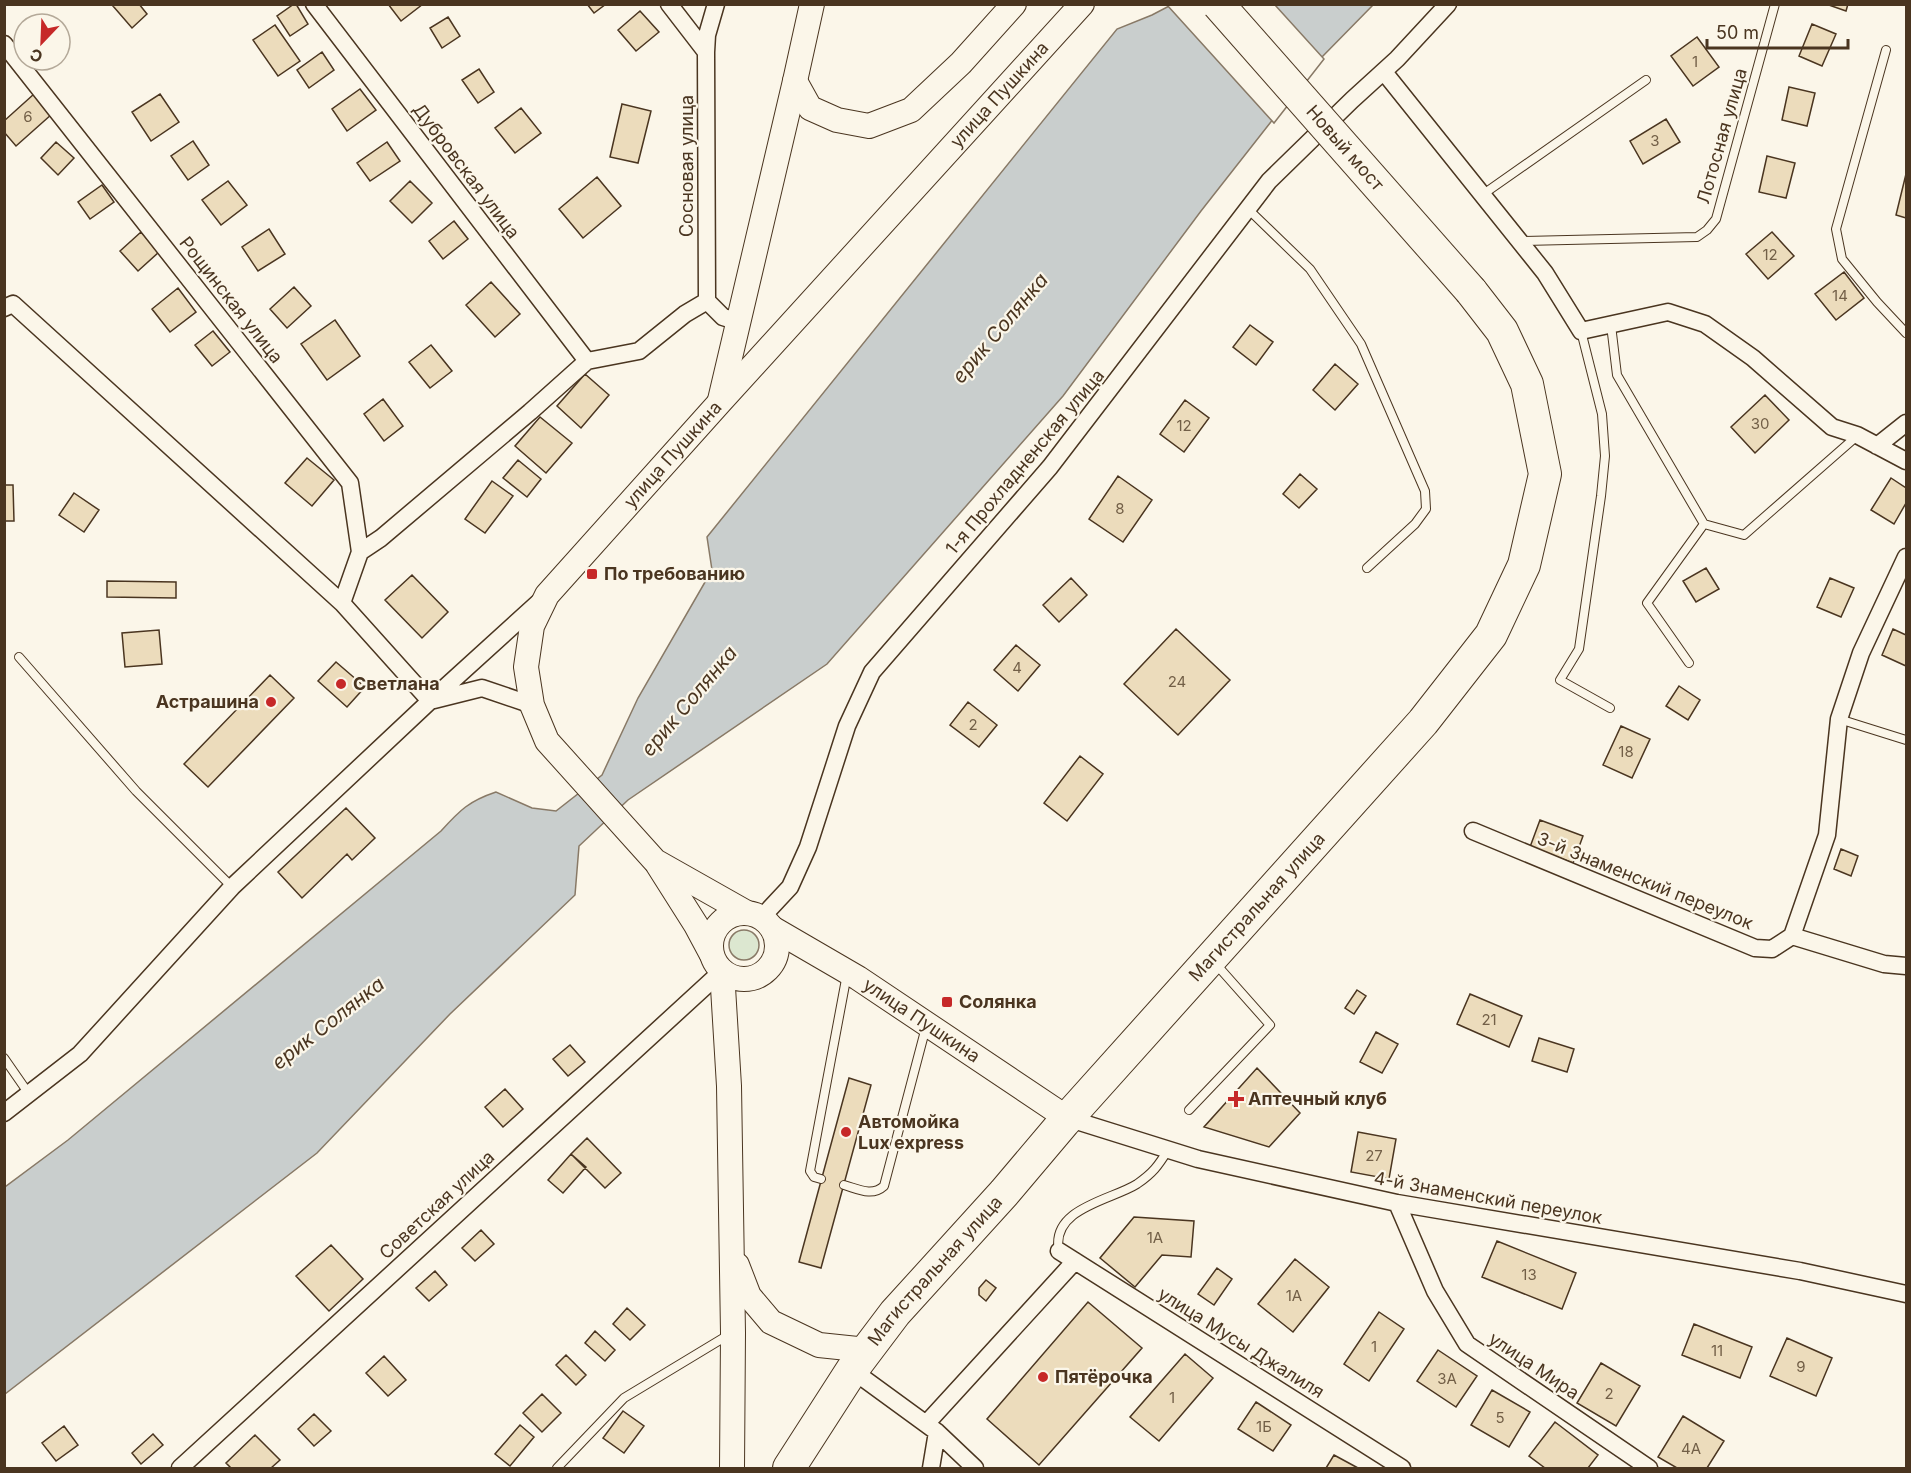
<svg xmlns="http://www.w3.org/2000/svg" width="1911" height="1473" viewBox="0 0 1911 1473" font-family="Inter,sans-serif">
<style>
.green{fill:#dce7d0;stroke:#887966;stroke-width:1.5}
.water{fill:#c9cecd;stroke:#887966;stroke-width:1.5}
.pier{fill:#fbf6e9;stroke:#887966;stroke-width:1.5}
.building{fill:#ecdcbc;stroke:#4a3520;stroke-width:1.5}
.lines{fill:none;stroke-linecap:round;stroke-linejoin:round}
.lane-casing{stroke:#4a3520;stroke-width:10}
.street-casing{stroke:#4a3520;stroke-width:19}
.secondary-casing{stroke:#4a3520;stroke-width:26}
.highway-casing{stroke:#4a3520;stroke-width:34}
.lane{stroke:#fbf6e9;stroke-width:8}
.street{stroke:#fbf6e9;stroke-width:16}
.secondary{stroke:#fbf6e9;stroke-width:24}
.highway{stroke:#fbf6e9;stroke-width:32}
.highway-bridge-casing{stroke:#4a3520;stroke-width:34;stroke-linecap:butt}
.highway-bridge{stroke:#fbf6e9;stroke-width:32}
.poi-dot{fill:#c62828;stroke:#fbf6e9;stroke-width:2}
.labels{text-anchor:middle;stroke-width:4.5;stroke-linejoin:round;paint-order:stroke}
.number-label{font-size:15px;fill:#725f47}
.street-label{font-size:18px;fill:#4a3520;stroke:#fbf6e9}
.poi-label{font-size:18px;font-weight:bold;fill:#4a3520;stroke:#fbf6e9;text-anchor:start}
.water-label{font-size:20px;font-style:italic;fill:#4a3520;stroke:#fbf6e9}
</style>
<rect width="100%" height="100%" fill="#fbf6e9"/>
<path class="green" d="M729 945a15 15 0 1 1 30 0a15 15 0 1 1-30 0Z"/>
<path class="water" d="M1171 5H1373L1321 58 1201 211 1063 396 827 664 628 800 579 846 575 895 450 1014 317 1153 5 1394V1187L68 1140 441 831C460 810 469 801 496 792L532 808 556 811 602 775 638 698 712 570 707 537 1117 29 1152 15Z"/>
<path class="pier" d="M1167 5H1275L1324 59 1274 123Z"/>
<path class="building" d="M115 4H139L147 14 132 28 113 6Z
M294 4H296L308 24 290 36 277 16Z
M388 4H423L401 21Z
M587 4H606L594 13Z
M1826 4H1848L1846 11Z
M640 11 659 32 636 51 618 30Z
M448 17 460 36 442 48 430 28Z
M1812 24 1836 34 1822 66 1799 56Z
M275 25 300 61 278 76 253 40Z
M1697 37 1719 67 1693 86 1671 56Z
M322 52 334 70 309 88 297 70Z
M479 69 494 92 478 103 462 80Z
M1789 87 1815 93 1807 126 1782 120Z
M360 89 376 110 347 131 332 109Z
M34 94 52 114 16 146 4 132V121Z
M160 94 179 122 151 141 132 112Z
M622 104 651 111 638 163 610 157Z
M521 108 541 133 515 153 495 128Z
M1666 119 1680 142 1643 164 1630 141Z
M193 141 209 165 188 180 171 156Z
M56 142 74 158 58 175 41 158Z
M387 142 400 161 370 181 357 163Z
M1767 156 1795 163 1786 198 1759 192Z
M1906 174V218L1896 215Z
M597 177 621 206 583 238 559 209Z
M228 181 247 205 221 225 202 200Z
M410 181 432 203 412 223 390 201Z
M102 185 114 202 90 219 78 202Z
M454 221 468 239 443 259 429 241Z
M269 229 285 254 258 271 242 247Z
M141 232 159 252 138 271 120 251Z
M1772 232 1794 256 1768 279 1746 254Z
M1844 272 1864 298 1836 320 1815 294Z
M491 282 520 314 495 337 466 305Z
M294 287 311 306 287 328 270 309Z
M178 288 196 312 170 332 152 309Z
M335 320 360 356 327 380 301 344Z
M1250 325 1273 342 1256 365 1233 347Z
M213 331 230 352 212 366 195 345Z
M431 345 452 371 430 388 409 362Z
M1335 364 1358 384 1335 410 1313 390Z
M585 374 609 395 581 428 557 406Z
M1765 395 1789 420 1755 453 1731 427Z
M383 399 403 426 384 441 364 414Z
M1185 400 1209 418 1184 452 1160 434Z
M540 417 572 443 546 473 515 446Z
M307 458 334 480 312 506 285 483Z
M518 460 541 479 527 497 503 478Z
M1300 474 1317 489 1299 508 1283 494Z
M1118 476 1152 500 1123 542 1089 519Z
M1891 478 1906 488V503L1894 524 1871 510Z
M492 481 513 496 485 533 465 519Z
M4 485H13L14 521H4Z
M74 493 99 510 84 532 59 515Z
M1706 568 1719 589 1696 602 1683 581Z
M412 575 448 612 422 638 385 600Z
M1071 578 1087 595 1059 622 1043 605Z
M1830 578 1854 588 1841 617 1817 607Z
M107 581 176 582V598L107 597Z
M1176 629 1230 680 1178 735 1124 684Z
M1893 629 1906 635V666L1882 655Z
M159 630 162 664 125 667 122 633Z
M1016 645 1040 665 1018 691 994 670Z
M336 662 365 687 347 707 318 681Z
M270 675 294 698 208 787 184 764Z
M1679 686 1700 700 1688 720 1666 706Z
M968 702 997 725 979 747 950 725Z
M1621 726 1650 739 1632 778 1603 765Z
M1080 756 1103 774 1067 821 1044 803Z
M346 808 375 838 352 860 347 854 302 898 278 872Z
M1540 820 1583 836 1573 863 1530 847Z
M1841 849 1858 856 1851 876 1834 869Z
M1357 990 1366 996 1354 1014 1345 1008Z
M1470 994 1522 1016 1509 1047 1457 1024Z
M1376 1032 1398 1044 1382 1073 1360 1062Z
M1539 1038 1574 1049 1567 1072 1532 1061Z
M570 1045 585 1062 568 1076 553 1059Z
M1257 1068 1300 1113 1269 1147 1204 1127Z
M849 1078 871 1085 821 1268 799 1262Z
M505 1089 523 1109 503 1127 485 1107Z
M1358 1132 1396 1139 1389 1179 1351 1172Z
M587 1138 621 1173 605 1188 571 1154Z
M571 1154 586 1167 563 1193 548 1180Z
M1134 1217 1194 1221 1191 1257 1162 1255 1135 1287 1100 1258Z
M481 1230 494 1244 475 1261 462 1248Z
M1497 1241 1576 1273 1562 1309 1482 1277Z
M331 1245 363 1279 329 1311 296 1276Z
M1295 1259 1329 1287 1293 1332 1258 1304Z
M1217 1268 1232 1279 1214 1305 1198 1294Z
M435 1271 447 1285 429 1301 416 1288Z
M986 1280 996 1288 986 1301 979 1295V1288Z
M1088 1302 1142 1348 1039 1465 987 1419Z
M627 1308 645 1325 630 1340 613 1324Z
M1379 1312 1404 1329 1369 1381 1344 1364Z
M1694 1324 1752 1347 1740 1378 1682 1355Z
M595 1331 615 1350 605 1361 585 1343Z
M1787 1338 1832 1358 1816 1396 1770 1376Z
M1438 1350 1477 1376 1456 1407 1417 1381Z
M1185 1354 1213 1378 1159 1441 1130 1417Z
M566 1355 586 1375 576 1385 556 1365Z
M384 1356 406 1380 388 1396 366 1373Z
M1601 1363 1640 1386 1616 1426 1577 1403Z
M1492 1390 1530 1412 1509 1447 1471 1425Z
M542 1394 561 1413 542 1432 523 1413Z
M1256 1402 1291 1425 1273 1451 1238 1429Z
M623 1411 644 1426 624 1453 603 1438Z
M314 1414 331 1431 314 1446 298 1429Z
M1683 1416 1724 1441 1707 1468H1677L1658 1457Z
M1555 1422 1598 1455 1588 1468H1545L1529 1456Z
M520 1425 534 1437 510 1466 495 1454Z
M64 1426 78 1445 56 1461 42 1443Z
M153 1434 163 1445 141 1464 132 1453Z
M255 1435 280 1460 271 1468H231L226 1463Z
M1334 1455 1358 1468H1326Z"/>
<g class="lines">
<g class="lane-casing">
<path id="lane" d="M1886 50 1836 229 1842 259 1877 302 1906 333
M1482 195 1646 80
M1248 209 1310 269 1361 344 1425 491 1426 509 1415 524 1367 568
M1520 241 1697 237 1707 230 1716 219 1775 4
M1611 325 1617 375 1704 524 1744 535 1857 436
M1581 331 1602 414 1605 456 1601 496 1579 649 1560 680 1610 708
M19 657 136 791 232 887
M1689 663 1647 603 1704 524
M1839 719 1906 740
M4 1058 29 1094
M1189 1110 1270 1025 1215 963
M821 1179 814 1177 810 1171 847 974
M844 1185C858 1189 872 1197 884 1186L926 1027
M1059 1251C1050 1208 1112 1200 1137 1184 1153 1173 1158 1166 1168 1150
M557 1468 624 1398 730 1334"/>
</g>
<g class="street-casing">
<path id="street" d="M314 4 587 361
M669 4 706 52 707 301 723 317 739 322
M4 44 350 483 360 552 342 603
M706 52 707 35 716 4
M1384 72 1545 273 1581 331 1668 312 1705 324 1753 358 1832 427 1857 435 1906 461
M4 308 13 304 342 603 430 701
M1877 446 1906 423
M360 552 381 538 530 412 587 361 639 351 685 314 707 301
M434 700 482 688 532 705
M1473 831 1755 948 1772 949 1792 936 1884 964 1906 966
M762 917 790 887 808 847 847 726 872 672 1050 467 1269 181 1352 100 1397 59 1448 4
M1792 936 1827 835 1839 719 1861 653 1906 557
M4 1113 80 1054 232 887 430 701 539 602
M1067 1118 1198 1159 1397 1203 1800 1271 1906 1294
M1397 1203 1435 1291 1467 1344 1649 1468
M1059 1251 1402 1468
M852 1370 937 1432 975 1468
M926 1424 1075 1261
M180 1468 722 971
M931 1468 937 1432"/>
</g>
<g class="secondary-casing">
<g id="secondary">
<path d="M795 81 810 108 837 120 869 126 911 110 961 63 1014 4"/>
<path d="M720 400 795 81 812 4"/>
<path d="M658 865 696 925 711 953"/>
<circle cx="744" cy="946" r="33"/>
<path id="s1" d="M747 913 655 861 547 741 532 705 526 667 532 626 547 595 720 402 1082 4"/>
<path id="s2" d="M772 928 858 978 1067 1118"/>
<path d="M722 971 729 1086 733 1333 732 1468"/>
<path d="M737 1265 749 1296 771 1322 819 1345 867 1350"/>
</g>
</g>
<g class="highway-casing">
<g id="highway">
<path id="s3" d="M789 1468 852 1370 895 1313 1004 1193 1064 1122 1423 722 1491 635 1524 565 1545 474 1527 384 1502 331 1471 291"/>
</g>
</g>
<use href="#lane" class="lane"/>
<use href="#street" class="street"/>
<use href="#secondary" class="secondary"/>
<use href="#highway" class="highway"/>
<g class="highway-bridge-casing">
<g id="highway-bridge">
<path id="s4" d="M1218 4 1471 291"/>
</g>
</g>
<use href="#highway-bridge" class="highway-bridge"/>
</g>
<g class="poi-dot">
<rect x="586" y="568" width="12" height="12" rx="3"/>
<circle cx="341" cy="684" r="6"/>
<circle cx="271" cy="702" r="6"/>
<rect x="941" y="996" width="12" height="12" rx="3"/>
<path d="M1233 1090h6v6h6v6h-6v6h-6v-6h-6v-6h6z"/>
<circle cx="846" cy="1132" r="6"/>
<circle cx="1043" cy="1377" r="6"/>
</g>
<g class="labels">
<g class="number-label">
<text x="1695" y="67">1</text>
<text x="28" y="122">6</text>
<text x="1655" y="146">3</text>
<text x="1770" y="260">12</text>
<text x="1840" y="301">14</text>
<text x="1760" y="429">30</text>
<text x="1184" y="431">12</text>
<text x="1120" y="514">8</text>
<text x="1017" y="673">4</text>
<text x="1177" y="687">24</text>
<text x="973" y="730">2</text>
<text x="1626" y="757">18</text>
<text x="1489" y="1025">21</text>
<text x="1374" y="1161">27</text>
<text x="1155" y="1243">1А</text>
<text x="1529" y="1280">13</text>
<text x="1294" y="1301">1А</text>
<text x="1374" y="1352">1</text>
<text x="1717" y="1356">11</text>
<text x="1801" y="1372">9</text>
<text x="1447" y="1384">3А</text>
<text x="1609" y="1399">2</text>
<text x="1172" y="1403">1</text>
<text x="1500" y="1423">5</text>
<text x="1264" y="1432">1Б</text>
<text x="1691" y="1454">4А</text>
</g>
<g class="street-label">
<text dy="6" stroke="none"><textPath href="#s1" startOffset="1095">улица Пушкина</textPath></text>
<text transform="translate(1722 136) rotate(-74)" y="6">Лотосная улица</text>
<text dy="6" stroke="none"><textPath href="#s4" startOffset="192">Новый мост</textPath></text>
<text transform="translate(687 166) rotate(-90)" y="6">Сосновая улица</text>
<text transform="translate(466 171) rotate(53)" y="6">Дубровская улица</text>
<text transform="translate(231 300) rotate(52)" y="6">Рощинская улица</text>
<text dy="6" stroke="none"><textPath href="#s1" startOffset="609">улица Пушкина</textPath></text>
<text transform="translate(1025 462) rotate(-50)" y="6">1-я Прохладненская улица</text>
<text transform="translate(1645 881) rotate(22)" y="6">3-й Знаменский переулок</text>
<text dy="6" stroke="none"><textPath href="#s3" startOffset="732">Магистральная улица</textPath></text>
<text dy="6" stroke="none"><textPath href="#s2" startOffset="176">улица Пушкина</textPath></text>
<text transform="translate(1488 1198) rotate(10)" y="6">4-й Знаменский переулок</text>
<text transform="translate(437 1205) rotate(-43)" y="6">Советская улица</text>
<text dy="6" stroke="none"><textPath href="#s3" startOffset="246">Магистральная улица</textPath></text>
<text transform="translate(1241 1343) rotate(32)" y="6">улица Мусы Джалиля</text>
<text transform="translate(1534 1366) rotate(34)" y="6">улица Мира</text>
</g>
<g class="poi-label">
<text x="604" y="580">По требованию</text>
<text x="353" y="690">Светлана</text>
<text x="259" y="708" text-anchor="end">Астрашина</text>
<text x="959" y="1008">Солянка</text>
<text x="1248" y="1105">Аптечный клуб</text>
<text x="858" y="1128">Автомойка<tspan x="858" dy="21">Lux express</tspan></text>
<text x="1055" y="1383">Пятёрочка</text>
</g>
<g class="water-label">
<text transform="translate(1000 328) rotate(-50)" y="7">ерик Солянка</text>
<text transform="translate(689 701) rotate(-50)" y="7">ерик Солянка</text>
<text transform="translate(328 1023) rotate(-38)" y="7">ерик Солянка</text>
</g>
</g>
<rect width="1911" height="1473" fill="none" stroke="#4a3520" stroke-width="12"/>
<g transform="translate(42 42) rotate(203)"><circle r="28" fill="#fbf6e9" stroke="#b4a999" stroke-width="1.5"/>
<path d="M0-4.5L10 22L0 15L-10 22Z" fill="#c62828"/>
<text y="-9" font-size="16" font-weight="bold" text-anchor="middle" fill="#4a3520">С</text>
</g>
<path d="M1707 39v9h141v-9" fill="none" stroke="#4a3520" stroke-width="3"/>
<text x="1716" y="39" font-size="18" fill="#4a3520" stroke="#fbf6e9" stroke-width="4.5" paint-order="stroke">50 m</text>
</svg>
